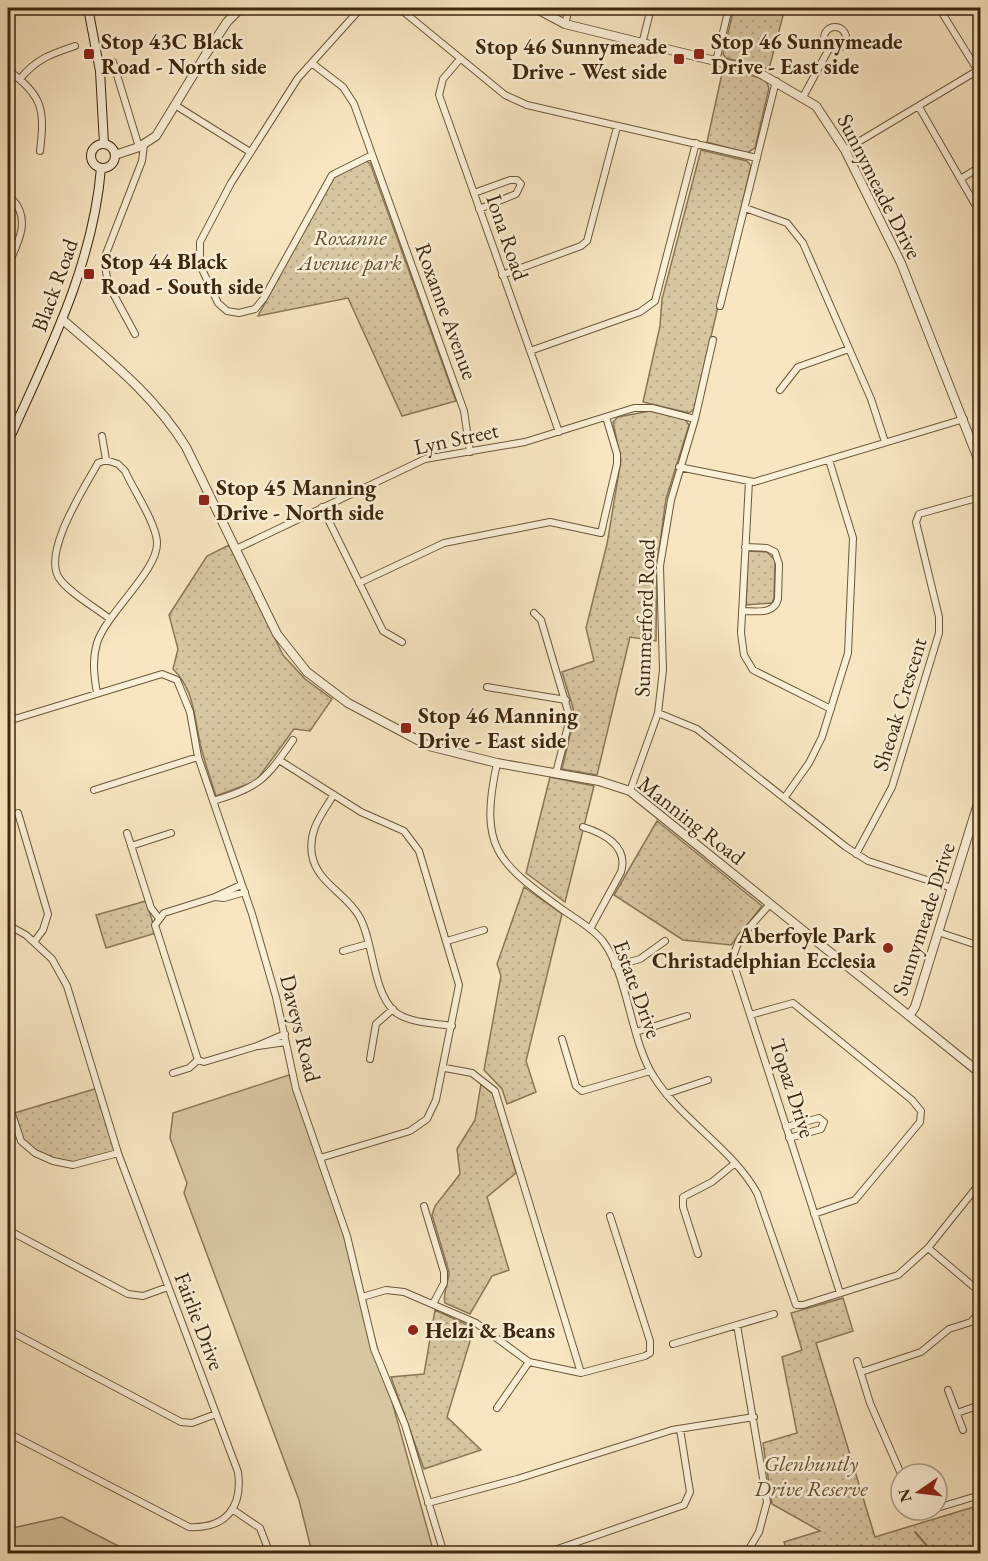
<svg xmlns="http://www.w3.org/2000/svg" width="988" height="1561" viewBox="0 0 988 1561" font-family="'EB Garamond',serif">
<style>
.green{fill:#d7c6a2;stroke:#8a7657;stroke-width:1.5}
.park{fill:url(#park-dots);stroke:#8a7657;stroke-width:1.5}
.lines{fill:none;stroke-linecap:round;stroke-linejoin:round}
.stream{stroke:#877353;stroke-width:2}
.minor-casing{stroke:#6c5739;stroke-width:8}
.tertiary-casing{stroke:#6c5739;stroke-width:10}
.secondary-casing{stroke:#3d270c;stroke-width:10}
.minor{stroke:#faefd7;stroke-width:6}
.tertiary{stroke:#faefd7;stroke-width:8}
.secondary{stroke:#faefd7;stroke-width:8}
.poi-dot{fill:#8f2418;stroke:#faefd7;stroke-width:2}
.labels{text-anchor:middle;stroke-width:5;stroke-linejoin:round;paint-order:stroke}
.poi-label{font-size:22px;font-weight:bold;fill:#3d270c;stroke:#faefd7;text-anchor:start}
.street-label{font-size:22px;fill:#3d270c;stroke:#faefd7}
.park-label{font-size:22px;font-style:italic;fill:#644f32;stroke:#faefd7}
</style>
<defs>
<pattern id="park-dots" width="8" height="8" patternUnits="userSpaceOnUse" patternTransform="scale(1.5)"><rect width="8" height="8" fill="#d7c6a2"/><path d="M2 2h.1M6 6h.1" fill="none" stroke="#b9aa8a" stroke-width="1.8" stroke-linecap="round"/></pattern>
</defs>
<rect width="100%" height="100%" fill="#f7e6c1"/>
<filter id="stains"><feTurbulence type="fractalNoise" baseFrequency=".00333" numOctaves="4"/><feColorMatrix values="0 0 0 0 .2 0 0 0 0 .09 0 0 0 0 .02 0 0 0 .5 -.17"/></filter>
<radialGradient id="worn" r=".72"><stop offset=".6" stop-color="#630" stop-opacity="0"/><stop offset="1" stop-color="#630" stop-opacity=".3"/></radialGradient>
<path class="green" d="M289 1075 345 1232 434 1553H312L299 1500 184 1193 187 1183 170 1138 173 1113Z
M62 1517 132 1553H8V1529Z"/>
<path class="park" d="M734 8H785L769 69 726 58 723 54Z
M723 69 765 79 769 88 755 148 747 153 707 142Z
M701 150 747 161 751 166 694 409 689 413 643 402 660 326 662 299Z
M366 161 370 163 456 401 402 416 348 298 258 316 333 178Z
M650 411 685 419 689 425 666 499 657 564 656 641 630 637 597 775 562 769 574 719 573 708 562 672 594 661 586 628 607 544 621 460 613 422 618 417Z
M229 545 283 655 305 679 332 699 310 731 294 729 256 781 216 796C211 781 206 766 202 751 194 722 196 691 173 669L178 649 169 615 207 556Z
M748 551 767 552 775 560 774 598 772 603 746 605Z
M550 777 594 786 565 902 526 873Z
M657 821 762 906 731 945 683 940 614 895Z
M524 887 562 914 526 1061 536 1092 507 1104 502 1089 484 1070 501 976 497 964Z
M146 901 156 933 106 948 96 915Z
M481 1084 493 1094 497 1104 516 1173 487 1197 509 1270 492 1276 470 1314 445 1303C442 1293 449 1283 449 1272L432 1215 435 1206 460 1174 457 1149 475 1120Z
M98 1088 118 1153 63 1164 27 1148 11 1114Z
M843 1298 853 1331 816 1343 875 1537 980 1505V1553H788L784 1542 820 1531 772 1504 763 1443 797 1433 782 1357 802 1350 791 1313Z
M435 1310 474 1328 447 1417 481 1450 424 1469 391 1377 424 1374Z"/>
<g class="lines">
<path class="stream" d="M915 1532 934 1554"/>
<g class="minor-casing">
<path id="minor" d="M361 8 298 78 231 183 200 242V265L218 303 227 311 239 313 255 309 264 298 332 175 372 155
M399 8 505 95 527 105 757 158
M939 8 978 71
M565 24 569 8
M824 38a11 11 0 1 1 22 0a11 11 0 1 1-22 0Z
M642 44 651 8
M460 59 443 79 439 95 559 432
M716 61 729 8
M113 62 139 147
M313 64 343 87 354 104 464 411 470 452
M8 70C43 96 45 109 40 151
M20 79C36 59 51 54 75 46
M803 97 830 47
M175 105 250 152
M919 107 980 213
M845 150 980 69
M962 178 980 167
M474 193 510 180H517L521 184 516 194 479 209
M8 199 13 200C31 220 18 243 8 265
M745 208 787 223 803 243 871 399 885 442
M502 275 581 246 587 241 617 127
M720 306 776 81
M135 334 108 284 104 259 142 161 144 145
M530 351 640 312 655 301 696 143
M780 390 798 367 849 349
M102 436 106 460
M679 467 754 482 964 419
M749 481 741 633 744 655 753 670 831 709
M322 507 383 631 402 642
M236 549 425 459 525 442 634 408H652L695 419
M359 583 444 543 550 522 601 533 617 464V454L606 417
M742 611C756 611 774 615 778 599L779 564 775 552 767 548 745 547
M534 613 541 620 570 718 556 773
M487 687 566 700
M97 693C94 676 92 660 97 643 107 612 159 570 157 542 156 523 133 489 125 471L118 464 106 460 98 463C85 487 42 552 59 578 68 592 96 608 110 619
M658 713 697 729 846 847 868 861 952 888
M8 721 162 674 177 680 190 712 198 757 252 914 276 997 296 1089 347 1236 374 1349 405 1425 444 1554
M279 760 361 812 404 831 419 851 459 985 436 1100 427 1119 410 1131 320 1158
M497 763C479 847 496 862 563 910 576 919 592 928 602 940 628 973 630 1040 654 1077 681 1120 732 1148 757 1193L796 1305H803L898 1275 928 1248 980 1183
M94 790 198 757
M630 791 658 713 663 670 660 566 671 500 695 419 713 340
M333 796C321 815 308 831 312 855 317 883 346 893 359 916 374 942 372 990 394 1011 407 1023 435 1023 452 1026
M785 797 809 763 822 737 848 653 853 538 829 460
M213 801C259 788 266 779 293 740
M18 813 48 914 43 930 34 942
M583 827C603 833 629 846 621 872L590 929
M127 833 151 908 158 917
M131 846 171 833
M856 854 892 787 939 633V617L916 522 919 514 980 497
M241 885 215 897 164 913 155 925 198 1060 204 1062 257 1046 285 1034
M215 897 224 898 245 892
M770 904 740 938 732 959 840 1293
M8 925 26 935 52 959 67 986 118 1153 238 1472C243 1508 225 1529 189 1527L8 1433
M938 932 980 946
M447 941 484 930
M343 951 368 944
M615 966 640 959 665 941
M750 1015 793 1003 912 1100 921 1111 920 1122 855 1200 814 1214
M636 1032 687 1016
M562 1039 576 1086 582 1091 650 1071
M258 1046 286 1042
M370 1059 376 1024 393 1009
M445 1068 472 1073 495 1091 581 1373
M173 1073 189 1068 198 1060
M666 1094 708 1080
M8 1102 21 1141 35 1153 53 1161 73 1165 118 1153
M786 1127 819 1118 824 1122 821 1129 789 1138
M424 1206 444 1272V1283L433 1304
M8 1230 128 1294 143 1296 168 1287
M928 1248 974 1287 980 1288
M698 1254 683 1207V1197L712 1182 734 1164
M362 1297 386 1290 404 1292 476 1323 529 1362 581 1373 645 1356 650 1353V1341L610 1216
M737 1325 767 1502 759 1532 746 1554
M8 1330 181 1422 192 1423 216 1414
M673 1344 774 1314
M857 1361 870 1403 901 1474
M861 1372 921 1352 949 1329 971 1322 980 1311
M948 1390 963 1430
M497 1408 529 1362
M957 1413 980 1405
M428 1503 517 1479 672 1430 754 1417
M937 1508 980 1495
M232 1509 260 1528 270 1554
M917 1510 924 1512 932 1510
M543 1554 684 1505 690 1492 680 1429"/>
</g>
<g class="tertiary-casing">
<path id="tertiary" d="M535 8 565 24 756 71 816 106 845 150 901 263 980 464
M115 155 139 147 156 136 206 54 227 22 241 8
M63 320C109 360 154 395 186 447L277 634 307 672 348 703 429 746 497 763 599 781 630 791 980 1073
M909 1016 915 1007 980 797"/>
</g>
<g class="secondary-casing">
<path id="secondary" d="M88 8 100 71 104 144
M91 156a12 12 0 1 1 24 0a12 12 0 1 1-24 0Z
M8 442C47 354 93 267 101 168"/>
</g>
<use href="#minor" class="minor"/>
<use href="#tertiary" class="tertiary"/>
<use href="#secondary" class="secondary"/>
</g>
<g class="poi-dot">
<rect x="83" y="48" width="12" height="12" rx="3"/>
<rect x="693" y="48" width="12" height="12" rx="3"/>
<rect x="673" y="53" width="12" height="12" rx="3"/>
<rect x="83" y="268" width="12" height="12" rx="3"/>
<rect x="198" y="494" width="12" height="12" rx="3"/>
<rect x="400" y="722" width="12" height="12" rx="3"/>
<circle cx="888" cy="948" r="6"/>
<circle cx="413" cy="1330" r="6"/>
</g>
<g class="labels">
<g class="poi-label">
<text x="101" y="49">Stop 43C Black<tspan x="101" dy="25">Road - North side</tspan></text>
<text x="711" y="49">Stop 46 Sunnymeade<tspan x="711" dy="25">Drive - East side</tspan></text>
<text x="667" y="54" text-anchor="end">Stop 46 Sunnymeade<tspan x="667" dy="25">Drive - West side</tspan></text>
<text x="101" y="269">Stop 44 Black<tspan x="101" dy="25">Road - South side</tspan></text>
<text x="216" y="495">Stop 45 Manning<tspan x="216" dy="25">Drive - North side</tspan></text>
<text x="418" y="723">Stop 46 Manning<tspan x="418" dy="25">Drive - East side</tspan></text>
<text x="876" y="943" text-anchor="end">Aberfoyle Park<tspan x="876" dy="25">Christadelphian Ecclesia</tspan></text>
<text x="425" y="1338">Helzi &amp; Beans</text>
</g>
<g class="street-label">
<text transform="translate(880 186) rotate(63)" y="8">Sunnymeade Drive</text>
<text transform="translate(508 237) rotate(71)" y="8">Iona Road</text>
<text transform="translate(54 285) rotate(-70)" y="8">Black Road</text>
<text transform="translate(447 311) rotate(70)" y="8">Roxanne Avenue</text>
<text transform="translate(456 438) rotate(-12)" y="8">Lyn Street</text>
<text transform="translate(644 618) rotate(-88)" y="8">Summerford Road</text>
<text transform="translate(899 704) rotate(-73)" y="8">Sheoak Crescent</text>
<text transform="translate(692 820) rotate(38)" y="8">Manning Road</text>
<text transform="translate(923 919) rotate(-72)" y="8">Sunnymeade Drive</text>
<text transform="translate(638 989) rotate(70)" y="8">Estate Drive</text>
<text transform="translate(301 1028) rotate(76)" y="8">Daveys Road</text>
<text transform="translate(793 1088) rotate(72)" y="8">Topaz Drive</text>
<text transform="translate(200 1321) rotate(69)" y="8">Fairlie Drive</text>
</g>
<g class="park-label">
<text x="350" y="245">Roxanne<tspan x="350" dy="25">Avenue park</tspan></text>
<text x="811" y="1471">Glenhuntly<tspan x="811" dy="25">Drive Reserve</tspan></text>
</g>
</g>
<rect width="988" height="1561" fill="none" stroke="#f7e6c1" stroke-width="30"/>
<rect x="9" y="9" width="970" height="1543" fill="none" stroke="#3d270c" stroke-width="3"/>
<rect x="15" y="15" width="958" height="1531" fill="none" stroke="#3d270c" stroke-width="1.5"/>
<g transform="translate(919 1492) rotate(256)"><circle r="28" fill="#faefd7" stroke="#ae9f86" stroke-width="1.5"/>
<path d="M0-4.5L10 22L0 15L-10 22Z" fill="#8f2418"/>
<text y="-9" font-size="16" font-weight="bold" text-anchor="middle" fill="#3d270c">N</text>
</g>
<rect width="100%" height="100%" filter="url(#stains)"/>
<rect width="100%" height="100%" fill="url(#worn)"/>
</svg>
